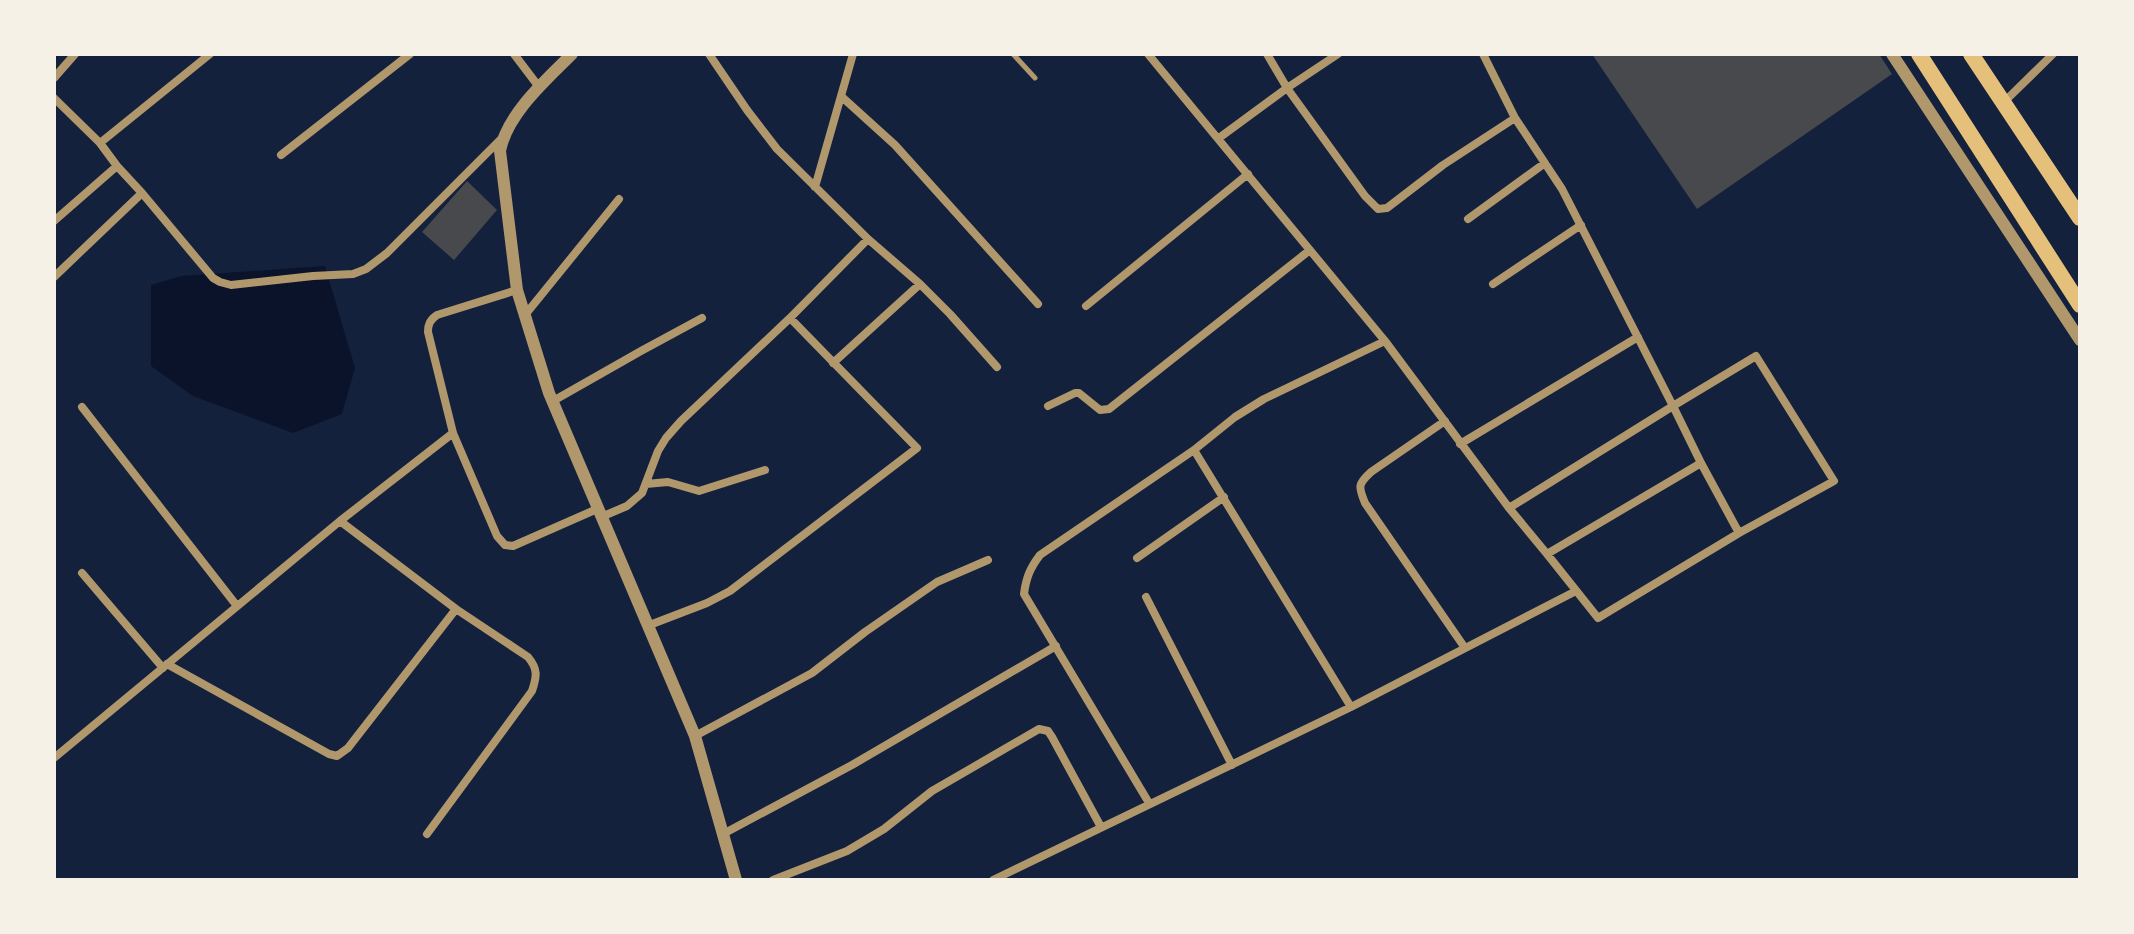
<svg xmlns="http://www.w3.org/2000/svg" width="2134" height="934" viewBox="0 0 2134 934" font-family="'Golos Text',sans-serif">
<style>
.water{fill:#0b132b}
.building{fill:#48494c}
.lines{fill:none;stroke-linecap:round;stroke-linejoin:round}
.service{stroke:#b1986c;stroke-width:5}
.minor{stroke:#b1986c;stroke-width:8}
.tertiary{stroke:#b1986c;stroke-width:12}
.trunk{stroke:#e5c07b;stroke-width:16}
</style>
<rect width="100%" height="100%" fill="#14213d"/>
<path class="water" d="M325 266 355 368 342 414 293 433 193 396 151 366V285L181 276Z"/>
<path class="building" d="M1592 54H1879L1892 74 1697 209Z
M467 181 497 210 454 260 422 232Z"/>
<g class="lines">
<path class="service" d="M1013 54 1035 78"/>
<path class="minor" d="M514 54 539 87
M709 54 747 110 777 149 868 239 920 284 950 314 997 367
M1148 54 1385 341 1509 508 1547 554 1701 463
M1338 54 1287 88 1365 196 1378 209 1387 208 1443 165 1515 118
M1483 54 1515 118 1562 189 1673 406 1509 508
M54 78 75 54
M842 97 895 145 1038 304
M54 98 100 143 210 54
M2003 103 2053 54
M1219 138 1287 88 1267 54
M281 155 410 54
M117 166 142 193 213 278 220 282 231 285 313 276 353 274 366 269 387 253 502 138
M815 187 853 54
M1468 219 1545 163
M54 221 117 166 100 143
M54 277 142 193
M1493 284 1581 225
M517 290 437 315C430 320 428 324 428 332L453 433 497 536 505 545 513 546 597 509
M1086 306 1248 174
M525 315 619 199
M833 363 920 284
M553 401 641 351 702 318
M1048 406 1075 393H1079L1100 410 1109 409 1310 250
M82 407 237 606
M1445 421 1371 472C1358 484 1358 486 1365 503L1465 648
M1460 444 1638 337
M1194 450 1351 707
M646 484 668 482 699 491 765 470
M601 517 627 506 642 493 658 451 666 438 681 421 790 318 868 239
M340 521 456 609 528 657C538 669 537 676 532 691L427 834
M1547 554 1598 618 1739 533 1834 481 1756 356 1673 406 1701 463 1739 533
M1137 558 1224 497
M82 573 163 668
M1146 597 1232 765
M647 626 707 603 730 591 917 448 790 318
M167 664 329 754 337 756 348 748 456 609
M695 736 812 673 865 632 937 582 988 560
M54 758 340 521 453 433
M1149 803 1024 594C1026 578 1030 568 1040 555L1194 450 1235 417 1264 399 1385 341
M723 834 852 765 1056 646
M773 880 847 851 884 829 932 791 1039 729 1048 731 1052 737 1101 827
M993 880 1351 707 1576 591"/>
<path class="tertiary" d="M572 54C546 80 507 114 500 151L517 290 549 393 695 736 736 880
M1892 54 2080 340"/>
<path class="trunk" d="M1919 54 2080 305
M1971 54 2080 218"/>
</g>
<rect width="2134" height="934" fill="none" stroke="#f6f1e7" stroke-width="112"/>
</svg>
